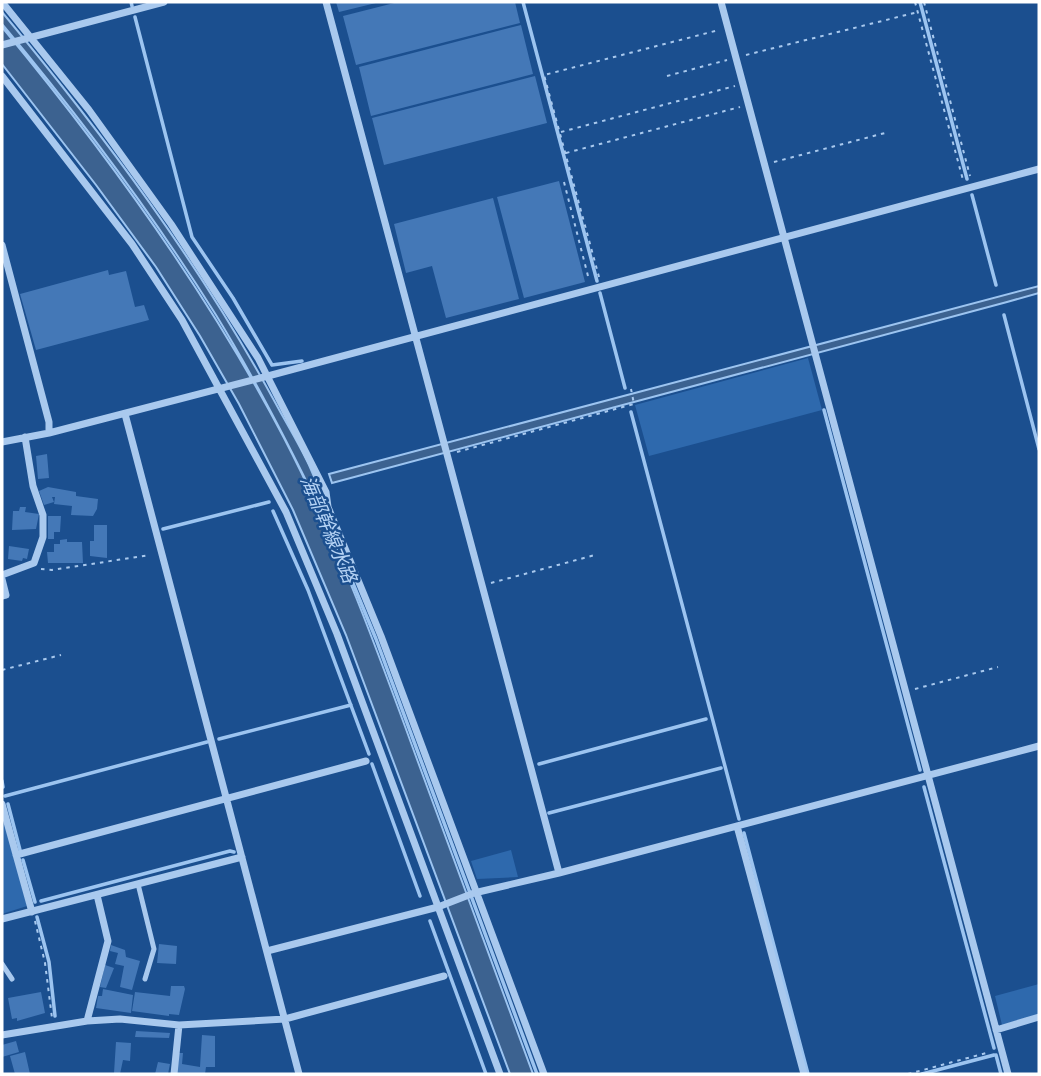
<svg xmlns="http://www.w3.org/2000/svg" width="1041" height="1076" viewBox="0 0 1041 1076" font-family="'Public Sans','Noto Sans JP',sans-serif">
<style>
.green{fill:#2e69ad}
.water{fill:#3c6290;stroke:#9cc4f0;stroke-width:2}
.lines{fill:none;stroke-linecap:round;stroke-linejoin:round}
.stream{stroke:#9cc4f0;stroke-width:3.5}
.building{fill:#4478b7}
.path{stroke:#a9c9ee;stroke-width:2;stroke-dasharray:3.5 5;stroke-linecap:butt}
.lane{stroke:#a9c9ee;stroke-width:5}
.street{stroke:#a9c9ee;stroke-width:7}
.labels{text-anchor:middle;stroke-width:5;stroke-linejoin:round;paint-order:stroke}
.water-label{font-size:19px;font-style:italic;fill:#b5d3f5;stroke:#1b4f8f}
</style>
<rect width="100%" height="100%" fill="#1b4f8f"/>
<path class="green" d="M808 358 822 410 649 456 635 405Z
M2 812 27 906 2 914Z
M511 850 518 877 477 879 471 861Z
M1039 984V1014L1002 1025 995 996Z"/>
<path class="water" d="M2 12C104 135 200 264 276 404 292 434 318 473 322 506L319 507C287 441 254 377 216 315 152 213 79 116 2 24Z
M2 27C108 155 207 291 284 438 338 542 378 652 418 762 456 866 494 970 533 1074H510L346 635 293 510 239 404 200 336 156 267 96 185 2 64Z
M1039 286V293L1007 302 332 483 329 474Z"/>
<g class="lines">
<path class="stream" d="M131 2 132 6
M523 2 597 281
M920 2 967 179
M135 17 192 237 233 298 272 365 302 361
M972 195 996 285
M600 293 625 388
M1004 315 1039 449
M824 410 920 770
M631 412 739 819
M320 504 376 639 537 1074
M273 511 308 590 369 754
M163 529 269 502
M219 739 351 705
M372 764 420 896
M539 764 706 719
M2 781 3 787
M924 787 994 1048
M5 796 207 742
M8 804 20 850
M549 813 721 768
M744 833 808 1074
M23 860 35 902
M41 901 230 851 234 852
M37 917 49 962 55 1016
M430 921 486 1074
M996 1055 1001 1074
M922 1074 994 1055"/>
</g>
<path class="building" d="M336 2H376V3L339 12Z
M398 2H515L520 23 356 65 343 16Z
M521 25 533 74 371 116 359 67Z
M535 76 547 123 384 165 372 118Z
M559 181 585 282 524 298 497 197Z
M493 198 519 299 446 318 432 266 406 273 394 224Z
M108 270 109 275 126 271 135 307 144 305 149 320 36 350 20 294Z
M47 454 49 478 38 479 36 456Z
M48 487 76 492V496L98 499 97 509 93 516 71 515 72 506 54 504 55 497H52L54 502 44 505 39 491Z
M20 507H26L25 512 39 514 36 529 12 530 13 511H19Z
M48 516H61L60 532H54V539H48Z
M94 525H107V558L90 556V541H94Z
M67 539V542H82L83 563H48L47 552H54V544H60V540Z
M9 546 29 549 27 559 23 558 22 561 8 559Z
M159 944 177 946 176 964 157 963Z
M111 945 125 950 126 957 140 961 132 990 120 987 124 966 115 964 118 953 110 951Z
M105 965 114 968 106 988 100 987Z
M171 986H184L185 989 179 1015 169 1014V1016L132 1011 135 992 170 996Z
M103 989 133 995 131 1013 96 1008 98 996H102Z
M41 992 45 1013 17 1021V1018L12 1019 8 998Z
M136 1031 170 1033 169 1038 135 1037Z
M202 1035 215 1036V1067H206L205 1074H177L179 1053H183L182 1064 200 1067Z
M16 1041 19 1052 2 1057V1045Z
M116 1042 131 1043 130 1061 123 1060 120 1074 114 1073Z
M25 1052 30 1074H15L10 1056Z
M158 1062 170 1064 168 1074H155Z"/>
<g class="lines">
<path class="path" d="M915 2 963 180
M924 2 970 176
M746 55 918 12
M667 76 727 60
M561 132 735 86
M566 153 740 107
M774 162 885 133
M564 182 589 280
M599 277 544 75 719 30
M457 452 634 404 631 389
M41 569 52 570 150 555
M491 583 595 555
M2 670 61 655
M915 689 998 667
M35 921 45 963 52 1018
M908 1074 990 1052"/>
<path class="lane" d="M138 884 154 949 145 979
M2 964 12 979"/>
<path class="street" d="M2 2 89 110 171 224 258 358 326 492 328 507 381 636 544 1074
M326 2 559 873
M721 2 1008 1074
M2 45 164 2
M2 76 132 244 182 320 286 512 337 634 500 1074
M2 245 49 422V433
M125 414 299 1074
M2 442 49 433 268 376 1039 169
M2 575 34 563 43 537V515L33 486 25 437
M2 579 6 595 2 596
M2 804 32 912
M737 826 804 1074
M16 855 366 761
M2 919 242 857
M267 951 438 907 474 893 559 873 1039 746
M87 1021 108 941 97 895
M996 1030 1039 1017
M2 1035 87 1021 120 1019 179 1025 285 1019 444 976
M174 1074 179 1025"/>
</g>
<g class="labels">
<g class="water-label">
<text transform="translate(329 529) rotate(67)" y="7">海部幹線水路</text>
</g>
</g>
<rect width="1041" height="1076" fill="none" stroke="#ffffff" stroke-width="7"/>
</svg>
